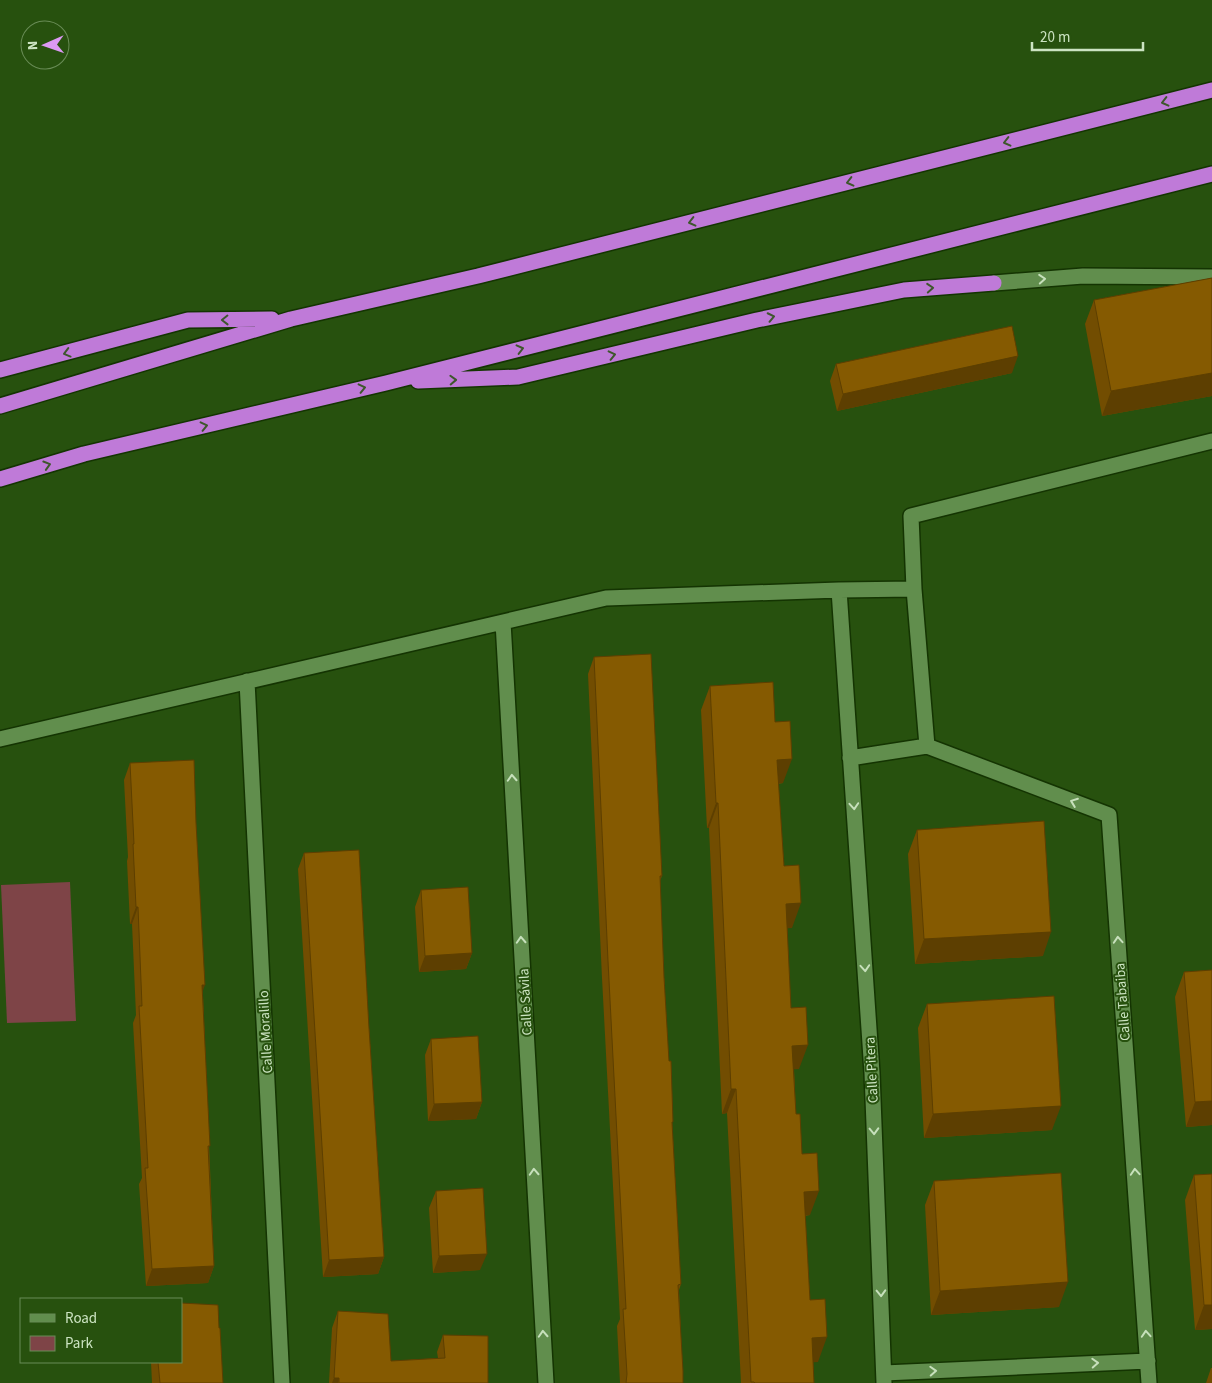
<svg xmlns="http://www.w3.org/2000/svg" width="1212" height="1383" viewBox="0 0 1212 1383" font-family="'Source Sans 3',sans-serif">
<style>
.green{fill:#7e4447}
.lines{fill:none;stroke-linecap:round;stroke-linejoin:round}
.lane-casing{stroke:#143402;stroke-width:18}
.street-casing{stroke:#143402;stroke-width:18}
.highway-casing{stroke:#143402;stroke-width:18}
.lane{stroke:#618e4d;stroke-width:15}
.street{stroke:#618e4d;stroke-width:15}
.highway{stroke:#bf7ad8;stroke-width:15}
.wall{fill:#724d01}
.shaded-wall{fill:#5d3f01}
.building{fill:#855a01;stroke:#5d3f01}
.oneway{stroke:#3e572c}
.oneway2{stroke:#c7e0bc}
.labels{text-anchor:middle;stroke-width:4;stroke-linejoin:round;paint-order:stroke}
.street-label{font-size:14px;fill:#cce4c2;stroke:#27510e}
</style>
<rect width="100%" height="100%" fill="#27510e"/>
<path class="green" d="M70 882 76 1021 7 1023 1 885Z"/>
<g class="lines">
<g class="lane-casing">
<path id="lane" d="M994 283 1083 276 1212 277"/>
</g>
<g class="street-casing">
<path id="street" d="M914 589 911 516 1212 441
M503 622 546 1383
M247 681 282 1383
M0 739 606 598 839 590
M927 746 1109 815 1149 1383
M850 758 927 746 914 589 839 590 872 1073 884 1383
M884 1373 1148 1361"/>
</g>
<g class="highway-casing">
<path id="highway" d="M0 370 188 320 272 319
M418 381 518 377 757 320 904 290 994 283
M0 406 291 319 478 276 1212 90
M0 479 84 454 386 383 1212 174"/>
</g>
<use href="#lane" class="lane"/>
<use href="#street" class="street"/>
<use href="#highway" class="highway"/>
</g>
<path class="wall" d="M1212 278V396L1102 416 1085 324 1094 300Z
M836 364 1012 373 837 411 830 381Z
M594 657 662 876 660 881 664 977 681 1284 679 1290 683 1383H620L617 1326 620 1319 602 978 588 674Z
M710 686 775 722 783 783 778 784 784 866 792 928H787L791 1008 799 1069H794L796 1114 810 1215 805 1216 810 1300 818 1362H813L814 1383H741L727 1113 722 1114 709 828H707L701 710Z
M130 763 196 823 214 1266 208 1283 146 1286 139 1184 142 1178 133 1023 136 1015 132 924H130L127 861 128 857 124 780Z
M917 830 1043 956 915 964 908 854Z
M304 853 369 1028 384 1257 378 1274 323 1277 298 869Z
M421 890 472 953 466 969 419 972 415 907Z
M1212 970V1125L1186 1127 1175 997 1184 972Z
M927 1004 1052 1130 924 1138 918 1028Z
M431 1039 482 1102 476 1119 428 1121 425 1055Z
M1212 1174V1329L1195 1330 1185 1200 1194 1175Z
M934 1181 1059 1307 931 1315 925 1205Z
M436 1191 480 1270 433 1273 429 1208Z
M338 1311 391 1361 438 1358 437 1352 443 1335 488 1383H329L332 1328Z
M219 1328 223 1383H152L151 1362H181Z
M1211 1368H1212V1383H1206Z"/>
<path class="shaded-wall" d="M1018 356 1012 373 837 411 843 394Z
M1212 373V396L1102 416 1111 391Z
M792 759 783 783 768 784 777 760Z
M716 803H718L709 828H707Z
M801 903 792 928 777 929 786 904Z
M136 907H138L132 924H130Z
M1051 932 1043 956 915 964 924 939Z
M472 953 466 969 419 972 425 956Z
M202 985H205L199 1002Z
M808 1045 799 1069 784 1070 792 1046Z
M731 1089H736L727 1113 722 1114Z
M1212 1101V1125L1186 1127 1195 1102Z
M482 1102 476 1119 428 1121 434 1104Z
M1061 1106 1052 1130 924 1138 933 1114Z
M819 1191 810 1215 795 1216 804 1192Z
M487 1254 480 1270 433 1273 439 1256Z
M384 1257 378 1274 323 1277 329 1260Z
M214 1266 208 1283 146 1286 152 1269Z
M1068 1282 1059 1307 931 1315 940 1291Z
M1204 1305H1212V1329L1195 1330Z
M827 1337 818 1362 803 1363 812 1338Z
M334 1378H339L338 1383H332Z"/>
<path class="building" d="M1212 278V373L1111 391 1094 300Z
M1012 326 1018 356 843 394 836 364Z
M651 654 662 876H660L664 977 669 1061H671L673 1122H672L681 1284 678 1285 683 1371V1383H626L627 1374 623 1309H626L608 961 594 657Z
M773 682 775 722 790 721 792 759 777 760 784 866 799 865 801 903 786 904 791 1008 806 1007 808 1045 792 1046 796 1114H800L802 1154 817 1153 819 1191 804 1192 810 1300 825 1299 827 1337 812 1338 814 1383H755L754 1382H751L736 1089H731L718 803H716L710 686Z
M194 760 196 823 205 985H202L210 1146H208L214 1266 152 1269 145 1168H148L139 1006H142L138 907H136L133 844H134L130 763Z
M1044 821 1051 932 924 939 917 830Z
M359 850 369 1028 384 1257 329 1260 304 853Z
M468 887 472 953 425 956 421 890Z
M1212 970V1101L1195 1102 1184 972Z
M1054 996 1061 1106 933 1114 927 1004Z
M478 1036 482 1102 434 1104 431 1039Z
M1061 1173 1068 1282 940 1291 934 1181Z
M1212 1174V1305H1204L1194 1175Z
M483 1188 487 1254 439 1256 436 1191Z
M181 1303 218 1305 219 1328H220L223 1383H160L158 1362H181Z
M338 1311 388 1314 391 1361 445 1358 443 1335 488 1336V1383H339V1378H334Z"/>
<defs><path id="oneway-chevron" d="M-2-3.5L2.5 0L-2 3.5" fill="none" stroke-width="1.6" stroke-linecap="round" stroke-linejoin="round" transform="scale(1.25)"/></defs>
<g class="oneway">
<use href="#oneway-chevron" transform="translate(1165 102) rotate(166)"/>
<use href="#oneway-chevron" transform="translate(1007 142) rotate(166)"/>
<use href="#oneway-chevron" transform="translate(850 182) rotate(166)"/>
<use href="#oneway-chevron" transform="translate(692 222) rotate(166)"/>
<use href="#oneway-chevron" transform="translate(930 288) rotate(-4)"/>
<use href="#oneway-chevron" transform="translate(771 317) rotate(-12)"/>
<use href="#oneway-chevron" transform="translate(225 320) rotate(179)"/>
<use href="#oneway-chevron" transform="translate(520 349) rotate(-14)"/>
<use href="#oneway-chevron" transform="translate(67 353) rotate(165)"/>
<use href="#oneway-chevron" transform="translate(612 355) rotate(-13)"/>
<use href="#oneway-chevron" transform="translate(453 380) rotate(-2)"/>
<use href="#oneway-chevron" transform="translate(362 388) rotate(-13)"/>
<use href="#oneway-chevron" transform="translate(204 426) rotate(-13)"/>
<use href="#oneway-chevron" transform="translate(47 465) rotate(-17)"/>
</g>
<g class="oneway2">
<use href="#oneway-chevron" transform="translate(1042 279) rotate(-4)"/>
<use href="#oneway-chevron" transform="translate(512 778) rotate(-93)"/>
<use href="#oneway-chevron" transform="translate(1074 802) rotate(-159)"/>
<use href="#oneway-chevron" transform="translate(854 806) rotate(86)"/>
<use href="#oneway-chevron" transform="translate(521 940) rotate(-93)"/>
<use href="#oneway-chevron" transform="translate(1118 940) rotate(-94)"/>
<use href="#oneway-chevron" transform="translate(865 968) rotate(86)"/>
<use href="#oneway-chevron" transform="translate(874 1131) rotate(88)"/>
<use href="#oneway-chevron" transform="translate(534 1172) rotate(-93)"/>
<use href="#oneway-chevron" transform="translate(1135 1172) rotate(-94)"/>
<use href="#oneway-chevron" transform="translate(881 1293) rotate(88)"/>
<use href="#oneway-chevron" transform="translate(543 1334) rotate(-93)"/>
<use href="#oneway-chevron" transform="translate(1146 1334) rotate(-94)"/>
<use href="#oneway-chevron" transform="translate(1095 1363) rotate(-3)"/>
<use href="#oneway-chevron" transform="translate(933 1371) rotate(-3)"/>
</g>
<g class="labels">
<g class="street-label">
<text transform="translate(525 1002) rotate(-93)" y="5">Calle Sávila</text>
<text transform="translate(1122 1002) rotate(-94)" y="5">Calle Tabaiba</text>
<text transform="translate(265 1032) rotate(-93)" y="5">Calle Moralillo</text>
<text transform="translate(871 1070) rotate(-93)" y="5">Calle Pitera</text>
</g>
</g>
<rect x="20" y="1298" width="162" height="65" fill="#27510e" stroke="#698c56"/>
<rect x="30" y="1314" width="25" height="8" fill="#618e4d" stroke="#698c56"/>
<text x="65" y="1323" font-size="15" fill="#cce4c2">Road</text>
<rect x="30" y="1336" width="25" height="15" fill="#7e4447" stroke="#698c56"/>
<text x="65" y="1348" font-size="15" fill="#cce4c2">Park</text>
<g transform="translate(45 45) rotate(268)"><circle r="24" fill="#27510e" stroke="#698c56"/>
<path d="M0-4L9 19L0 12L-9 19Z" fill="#dc99f4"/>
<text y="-8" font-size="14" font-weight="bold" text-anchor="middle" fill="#cce4c2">N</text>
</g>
<path d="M1032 42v8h111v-8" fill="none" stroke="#cce4c2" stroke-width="2.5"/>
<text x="1040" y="42" font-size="15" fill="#cce4c2" stroke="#27510e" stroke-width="4" paint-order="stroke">20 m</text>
</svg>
